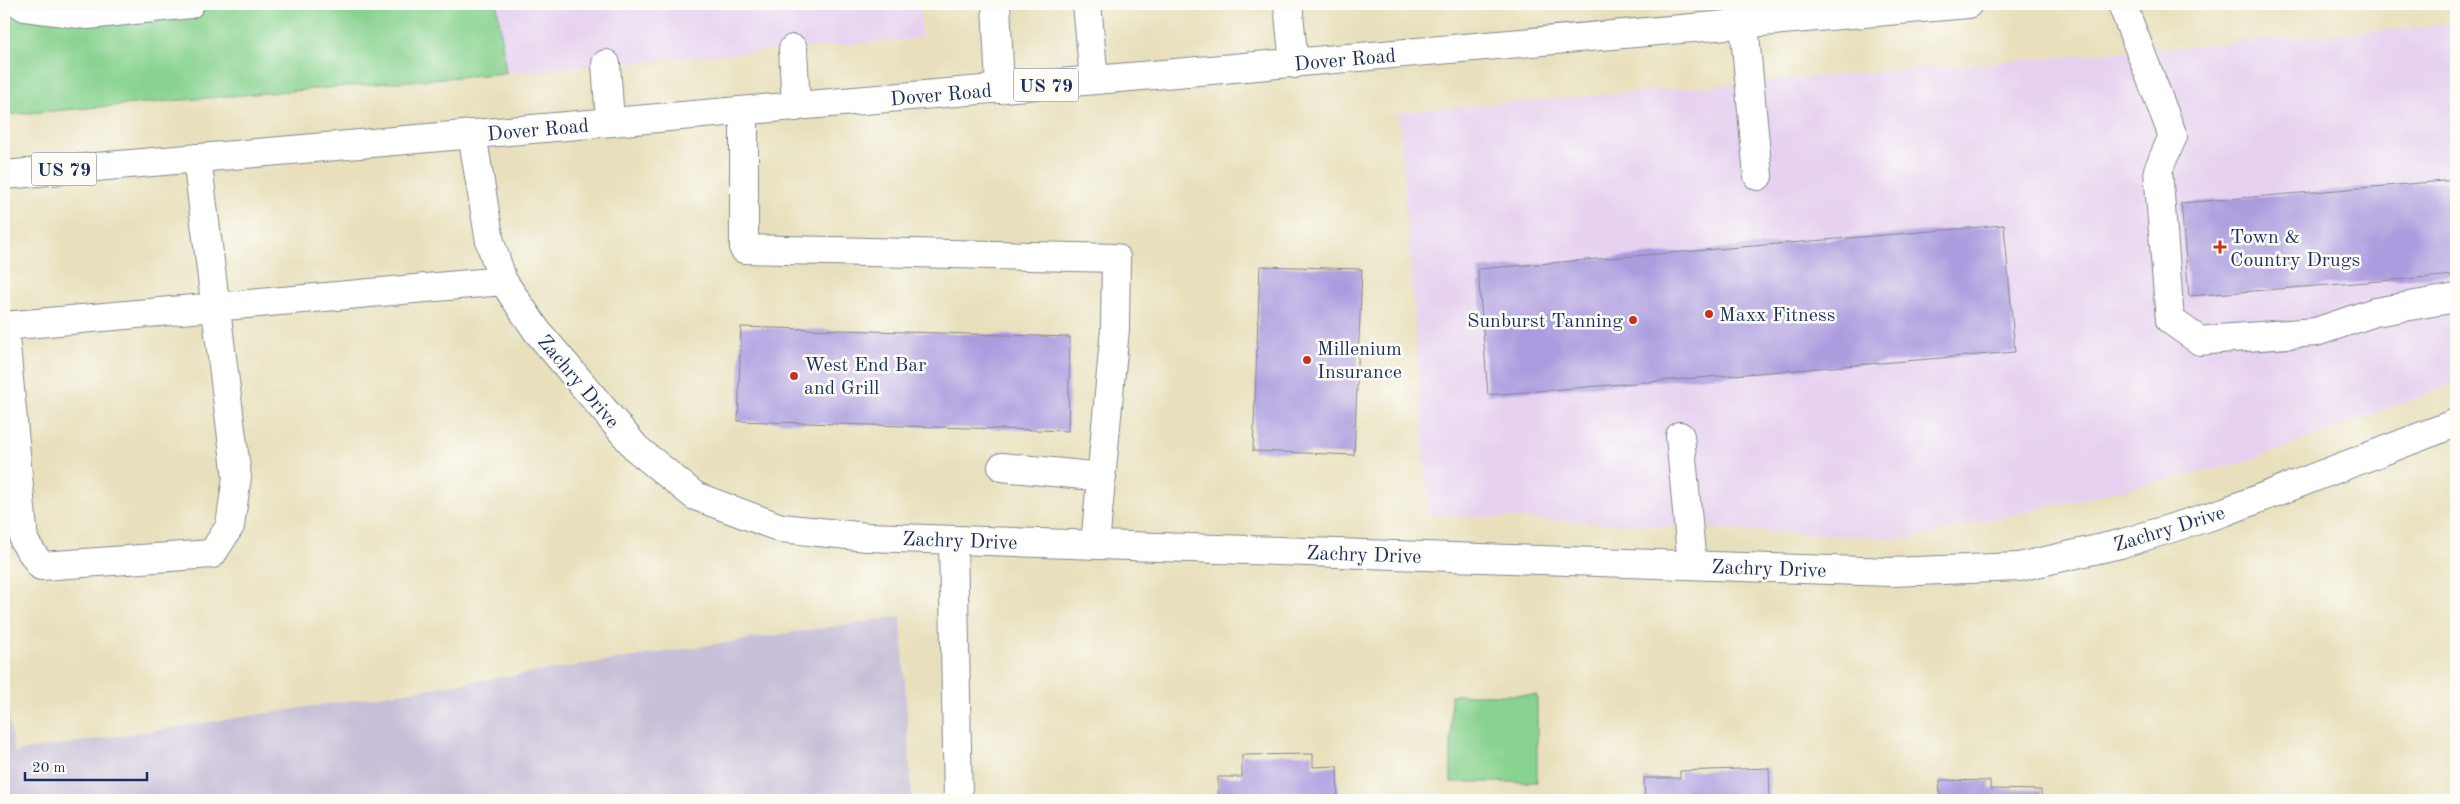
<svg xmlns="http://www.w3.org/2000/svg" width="2460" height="804" viewBox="0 0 2460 804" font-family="'Old Standard TT',serif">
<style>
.built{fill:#e6d2f0}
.industrial{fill:#c8bfd8}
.green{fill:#89d390;stroke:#528177}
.building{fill:#ac9bdf}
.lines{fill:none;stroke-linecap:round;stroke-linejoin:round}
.minor-casing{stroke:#82888d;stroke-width:30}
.major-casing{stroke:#82888d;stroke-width:30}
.minor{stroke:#fff;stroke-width:28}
.major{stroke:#fff;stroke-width:28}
.poi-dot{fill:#c8321e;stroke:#fdfcf7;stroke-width:2}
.labels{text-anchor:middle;stroke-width:5;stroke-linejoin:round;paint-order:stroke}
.shield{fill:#fdfcf7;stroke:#5f6c8c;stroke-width:1}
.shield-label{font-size:19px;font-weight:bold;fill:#1b2f5e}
.street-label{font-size:20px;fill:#1b2f5e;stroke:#fdfcf7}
.poi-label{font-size:20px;fill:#1b2f5e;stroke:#fdfcf7;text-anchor:start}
</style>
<rect width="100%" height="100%" fill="#fdfcf7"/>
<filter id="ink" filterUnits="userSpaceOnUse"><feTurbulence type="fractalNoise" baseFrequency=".02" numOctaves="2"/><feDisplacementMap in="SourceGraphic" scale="10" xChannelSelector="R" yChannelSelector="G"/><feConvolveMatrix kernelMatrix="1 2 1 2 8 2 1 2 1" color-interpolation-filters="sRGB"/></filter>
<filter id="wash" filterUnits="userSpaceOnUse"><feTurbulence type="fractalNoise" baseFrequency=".0096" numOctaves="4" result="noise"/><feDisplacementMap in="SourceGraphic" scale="20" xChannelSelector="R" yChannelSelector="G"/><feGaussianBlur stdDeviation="1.12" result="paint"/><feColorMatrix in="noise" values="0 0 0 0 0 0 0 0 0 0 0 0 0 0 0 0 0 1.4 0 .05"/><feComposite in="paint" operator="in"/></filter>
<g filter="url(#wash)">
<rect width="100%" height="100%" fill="#e8e0bc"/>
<path class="built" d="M497 4H920L922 38 506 73Z
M2456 24V383L2245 462 1907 539 1429 514 1399 112Z"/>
<path class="industrial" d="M901 616 912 800H4V683L14 752Z"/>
<path class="green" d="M4 4H497L506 73 4 115Z
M1451 695H1537V782H1451Z"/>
<g id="blocks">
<path class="building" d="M2456 180V275L2189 296 2181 203Z
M2004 225 2015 352 1488 395 1478 269Z
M1260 266 1362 269 1354 455 1253 451Z
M741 327 1070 337 1068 431 738 421Z
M1313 754V767L1337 766 1338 800H1218V777H1242V755Z
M1769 768 1770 800H1645L1644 778H1680V771Z
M1940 780 1990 781V789L2041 790V800H1939Z"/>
</g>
</g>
<g filter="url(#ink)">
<use href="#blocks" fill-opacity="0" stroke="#82888d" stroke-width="1"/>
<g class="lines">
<g class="minor-casing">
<path id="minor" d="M20 4 25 7 88 15 190 4
M996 4 1000 89
M1087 4 1094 80
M1288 4 1294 64
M2122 4 2173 136 2158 170 2170 320 2200 341 2219 339 2316 332 2375 312 2456 298
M1744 24 1758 176
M793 49 796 107
M606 64 610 122
M744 111V249L1116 258 1115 329 1095 545
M472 134 490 242 503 281 537 331 637 449 695 496 781 528 867 537 1891 572 2019 567 2120 544 2224 512 2456 423
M4 324 24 541 41 566 212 554 230 526 237 477 197 158
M4 326 503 281
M1680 436 1692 565
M1002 467 1102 477
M953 540 958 800"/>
</g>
<g class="major-casing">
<path id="major" d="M4 175 1968 4"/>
</g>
<use href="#minor" class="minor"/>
<use href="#major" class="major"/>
</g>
</g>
<g class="poi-dot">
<path d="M2217.5 239.5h5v5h5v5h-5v5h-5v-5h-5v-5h5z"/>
<circle cx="1709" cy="314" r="5"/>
<circle cx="1633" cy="320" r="5"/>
<circle cx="1307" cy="360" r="5"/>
<circle cx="794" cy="376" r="5"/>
</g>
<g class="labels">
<g class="shield">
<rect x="1013.5" y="68.5" width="65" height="33" rx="4"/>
<rect x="31.5" y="152.5" width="65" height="33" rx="4"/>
</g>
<g class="shield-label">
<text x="1046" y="92">US 79</text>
<text x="64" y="176">US 79</text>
</g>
<g class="street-label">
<text transform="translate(1345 59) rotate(-5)" y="7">Dover Road</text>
<text transform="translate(941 94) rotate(-5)" y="7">Dover Road</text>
<text transform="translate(538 129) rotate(-5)" y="7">Dover Road</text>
<text transform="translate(579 381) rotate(50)" y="7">Zachry Drive</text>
<text transform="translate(2169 528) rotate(-17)" y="7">Zachry Drive</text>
<text transform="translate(960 540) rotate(2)" y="7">Zachry Drive</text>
<text transform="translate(1364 554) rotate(2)" y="7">Zachry Drive</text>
<text transform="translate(1769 568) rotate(2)" y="7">Zachry Drive</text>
</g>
<g class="poi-label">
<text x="2230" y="243">Town &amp;<tspan x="2230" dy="23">Country Drugs</tspan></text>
<text x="1719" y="321">Maxx Fitness</text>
<text x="1623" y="327" text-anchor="end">Sunburst Tanning</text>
<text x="1317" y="355">Millenium<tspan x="1317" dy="23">Insurance</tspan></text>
<text x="804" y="371">West End Bar<tspan x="804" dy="23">and Grill</tspan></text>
</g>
</g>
<rect width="2460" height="804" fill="none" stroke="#fdfcf7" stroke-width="20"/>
<path d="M25 772v8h122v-8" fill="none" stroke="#1b2f5e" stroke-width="2.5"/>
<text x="32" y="772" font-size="15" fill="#1b2f5e" stroke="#fdfcf7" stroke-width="4" paint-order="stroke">20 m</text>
</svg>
